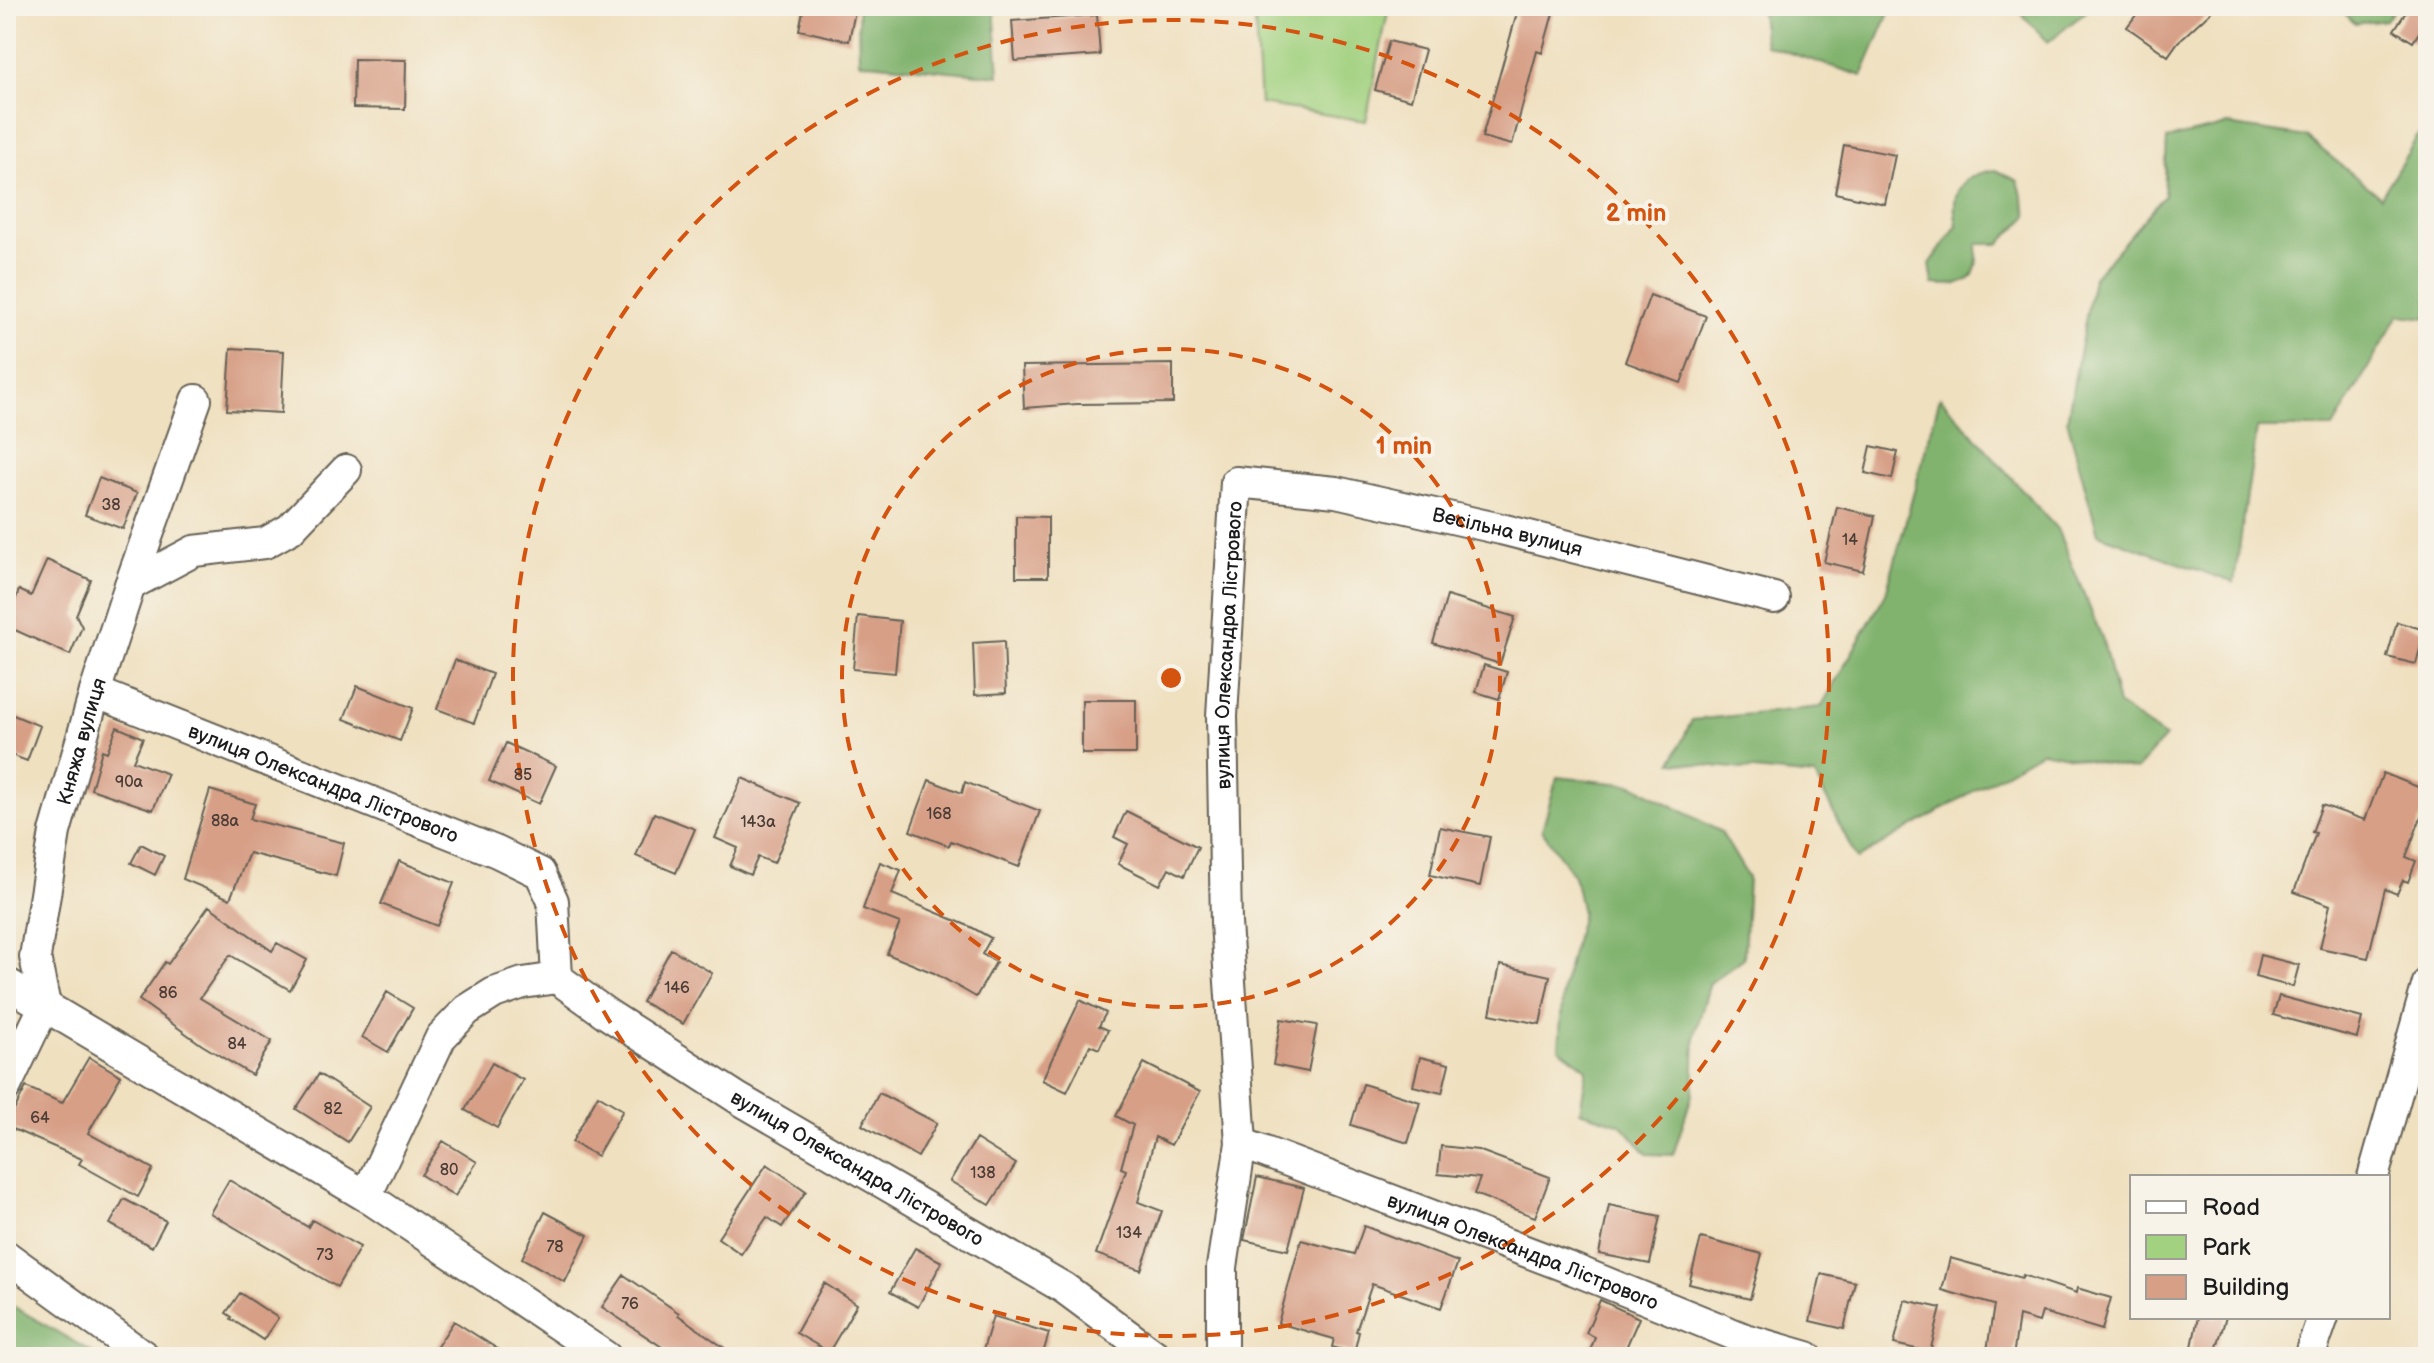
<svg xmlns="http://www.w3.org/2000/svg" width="2434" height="1363" viewBox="0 0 2434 1363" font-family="'Balsamiq Sans',sans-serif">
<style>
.green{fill:#a2d180;stroke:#5f764e;stroke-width:2}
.forest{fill:#81b36e;stroke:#4e6845;stroke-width:2}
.building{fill:#d79f86}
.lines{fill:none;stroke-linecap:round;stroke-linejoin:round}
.street-casing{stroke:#666155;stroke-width:34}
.street{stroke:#fff;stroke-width:30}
.ring{fill:none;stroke:#d4530e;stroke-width:4;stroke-dasharray:14 10}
.labels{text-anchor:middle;stroke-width:8;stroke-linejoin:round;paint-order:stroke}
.number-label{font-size:16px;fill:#4b3d36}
.street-label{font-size:20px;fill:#1c1c1c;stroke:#f7f3e8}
.centre{fill:#d4530e;stroke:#f7f3e8;stroke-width:4}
.ring-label{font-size:24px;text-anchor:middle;font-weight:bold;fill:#d4530e;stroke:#f7f3e8;stroke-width:8;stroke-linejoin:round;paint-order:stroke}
</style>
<rect width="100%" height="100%" fill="#f7f3e8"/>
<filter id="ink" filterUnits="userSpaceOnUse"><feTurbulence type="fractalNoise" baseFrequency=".0125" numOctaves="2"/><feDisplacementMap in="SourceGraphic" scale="16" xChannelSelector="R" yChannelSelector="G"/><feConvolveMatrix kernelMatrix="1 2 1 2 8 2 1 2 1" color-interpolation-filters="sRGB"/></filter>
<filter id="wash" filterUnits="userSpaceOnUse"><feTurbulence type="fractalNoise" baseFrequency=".006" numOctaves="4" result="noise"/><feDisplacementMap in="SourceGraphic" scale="32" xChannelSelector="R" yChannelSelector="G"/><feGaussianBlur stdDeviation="1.8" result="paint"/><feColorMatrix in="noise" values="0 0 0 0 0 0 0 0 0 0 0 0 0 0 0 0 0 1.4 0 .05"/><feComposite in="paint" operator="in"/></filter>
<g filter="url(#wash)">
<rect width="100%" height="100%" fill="#efe0c0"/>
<path class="green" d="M1254 6H1389L1366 121 1260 104Z"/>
<path class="forest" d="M858 6H994L999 76 859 62Z
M1760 6H1892L1862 76 1765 45Z
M2020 6H2093L2048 42 2019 11Z
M2338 6H2397L2386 20 2355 24Z
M2228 125 2306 137 2381 197 2419 134 2428 133V318L2399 315 2333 428H2257L2234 583 2098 534 2067 420 2093 278 2164 196 2167 139Z
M1995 170 2018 181 2028 216 1999 244H1977C1979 280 1970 288 1933 284L1930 264 1957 225C1949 192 1962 174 1995 170Z
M1940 397 2057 529 2103 640 2118 705 2165 737 2136 770 2042 751 1857 859 1815 776 1672 762 1692 720 1821 707 1886 593Z
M1557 777 1634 785 1721 832 1748 877 1744 958 1710 983 1695 1034 1693 1092 1673 1155 1647 1154 1621 1124 1580 1111 1587 1069 1559 1048 1563 988 1582 913 1574 876 1542 830Z
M6 1302 100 1357H6Z"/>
<g id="blocks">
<path class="building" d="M804 6H856L849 41 799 30Z
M1519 6H1555L1542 53 1537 51 1512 145 1482 137Z
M2143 6H2217L2178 42 2168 56 2127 27Z
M2410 6H2428V18L2413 42 2394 30Z
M1097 15 1100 55 1015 61 1012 21Z
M1389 41 1425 50 1411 100 1375 90Z
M354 59 406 60 405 109 353 108Z
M1844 145 1895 155 1885 204 1835 193Z
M1650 295 1706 316 1681 383 1625 362Z
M231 348 284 351 281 413 227 410Z
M1173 364V403L1077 404 1024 408 1022 366Z
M1871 446 1898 452 1892 479 1865 473Z
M99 478 137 493 123 529 85 515Z
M1837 507 1875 516 1863 571 1824 562Z
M1016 516 1048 517V577H1016Z
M47 560 91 580 76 615 82 627 70 655 6 626 19 590 31 596Z
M1447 596 1515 617 1500 664 1433 643Z
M858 616 900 621 895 673 853 669Z
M2397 622 2425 630 2416 664 2387 657Z
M1004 641 1006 693 975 695 973 643Z
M455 660 492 674 474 723 437 709Z
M1484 665 1507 672 1499 699 1476 692Z
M357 686 413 708 400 741 344 719Z
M1082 700H1136V754H1082Z
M6 712 40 726 27 761 6 753Z
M117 727 143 738 133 761 168 774 153 810 91 789 102 750 107 752Z
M506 743 556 766 539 804 489 781Z
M2383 773 2428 791V814L2423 812 2406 857 2416 861 2408 882 2403 880 2397 894 2385 889 2368 958 2320 948 2330 905 2294 892 2316 833 2312 832 2322 805 2365 820Z
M742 778 800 803 774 863 758 857 750 875 730 866 738 848 715 838Z
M929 780 962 793 965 782 1040 811 1019 867 951 841 949 846 910 831Z
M210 790 255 804 250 819 344 843 336 876 249 853 230 899 183 879Z
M1126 811 1198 847 1184 876 1169 868 1160 885 1118 864 1128 844 1114 837Z
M654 813 695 829 676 873 636 856Z
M1440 827 1490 837 1480 886 1430 875Z
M141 844 164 856 155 875 131 863Z
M399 861 454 883 437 926 381 904Z
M880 862 901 870 892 894 971 927 991 938 982 954 996 962 976 997 934 973 887 954 900 923 863 909Z
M209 906 272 951 277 943 307 960 290 990 230 955 200 998 272 1041 252 1075 202 1045 139 1000 165 962 168 964Z
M671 949 712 973 683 1024 642 1002Z
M2260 955 2299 965 2293 987 2255 977Z
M1500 965 1550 976 1540 1024 1490 1014Z
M387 992 413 1008 388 1052 362 1037Z
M2279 996 2362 1018 2357 1038 2273 1015Z
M1080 1000 1106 1013 1099 1026 1108 1030 1099 1049 1090 1045 1067 1092 1042 1080Z
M1281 1019 1317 1025 1308 1072 1273 1065Z
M89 1057 121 1076 88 1133 153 1169 138 1197 79 1164 82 1159 6 1126 26 1087 62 1103Z
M1420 1057 1449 1064 1442 1093 1413 1086Z
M492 1063 523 1080 497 1128 465 1110Z
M1144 1063 1200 1092 1171 1145 1155 1137 1138 1202 1162 1211 1141 1270 1096 1254 1126 1170 1121 1168 1133 1125 1116 1116Z
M319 1074 370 1107 348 1142 296 1109Z
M1363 1084 1420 1102 1408 1143 1351 1125Z
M879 1093 937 1123 918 1157 862 1125Z
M598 1095 623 1110 597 1156 572 1142Z
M976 1139 1016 1164 990 1205 950 1181Z
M443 1141 477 1162 455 1196 421 1175Z
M1441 1146 1478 1150 1550 1177 1535 1217 1474 1194 1480 1178 1438 1174Z
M767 1164 806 1191 782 1227 767 1217 741 1254 718 1238Z
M1257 1177 1304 1188 1288 1250 1244 1240Z
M229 1180 308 1227 312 1220 360 1247 337 1287 210 1213Z
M124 1199 166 1221 152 1247 110 1224Z
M1609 1205 1660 1216 1650 1264 1599 1254Z
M545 1212 588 1235 565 1282 522 1258Z
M1364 1226 1458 1262 1441 1308 1372 1284 1356 1331 1359 1332 1354 1353 1332 1347 1334 1339 1278 1323 1301 1240 1354 1254Z
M1701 1238 1762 1254 1750 1299 1689 1284Z
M915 1248 942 1262 918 1307 890 1292Z
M1950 1258 2022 1278 2023 1275 2076 1293 2077 1288 2111 1298 2102 1330 2042 1312 2039 1322 2019 1316 2013 1357H1986L1994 1305 1942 1290Z
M1821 1274 1855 1282 1844 1329 1810 1321Z
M624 1275 679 1313 678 1315 737 1357H677L602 1307Z
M824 1283 857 1304 829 1352 796 1333Z
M240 1293 278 1318 263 1340 231 1319 232 1317 226 1313Z
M1600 1300 1639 1318 1622 1357H1588L1595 1337 1586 1333Z
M1905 1300 1941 1308 1930 1352 1894 1344Z
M993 1316 1049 1333 1042 1357H981Z
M2198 1317H2226L2214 1357H2190Z
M454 1321 510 1357H430Z"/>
</g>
</g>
<g filter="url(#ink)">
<use href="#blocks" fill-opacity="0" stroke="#666155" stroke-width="2"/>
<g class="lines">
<g class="street-casing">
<g id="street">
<path d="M130 585 194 551 265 543 290 529 346 470"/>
<path id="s1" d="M95 692 497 852 540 873 553 901 557 978 607 1014 739 1099 1064 1288 1157 1357"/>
<path d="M6 983 366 1196 606 1357"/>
<path id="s2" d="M6 1086 45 1005 35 957 55 832 95 692 130 585 196 400"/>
<path id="s3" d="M1241 1143 1575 1270 1745 1339 1807 1357"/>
<path d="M2373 1177 2428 983"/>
<path d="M366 1196 441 1037 467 1010 494 993 523 983 557 978"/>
<path d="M6 1256 145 1357"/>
<path id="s4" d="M1222 1357V1267L1241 1143 1226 923 1222 716 1236 482 1336 492 1501 529 1774 598"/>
<path d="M2309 1357 2323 1317"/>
</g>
</g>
<use href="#street" class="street"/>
</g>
</g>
<g class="ring">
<circle cx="1171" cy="678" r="329"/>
<circle cx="1171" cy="678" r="658"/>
</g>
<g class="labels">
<g class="number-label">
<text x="111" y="510">38</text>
<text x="1850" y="545">14</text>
<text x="523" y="780">85</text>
<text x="129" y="787">90а</text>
<text x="939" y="819">168</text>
<text x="225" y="826">88а</text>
<text x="758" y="827">143а</text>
<text x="677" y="993">146</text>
<text x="168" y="998">86</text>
<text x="237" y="1049">84</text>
<text x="333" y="1114">82</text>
<text x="40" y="1123">64</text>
<text x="449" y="1175">80</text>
<text x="983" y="1178">138</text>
<text x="1129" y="1238">134</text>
<text x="555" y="1252">78</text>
<text x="325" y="1260">73</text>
<text x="630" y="1309">76</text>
</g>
<g class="street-label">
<text dy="7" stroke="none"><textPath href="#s4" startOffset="1154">Весільна вулиця</textPath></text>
<text dy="7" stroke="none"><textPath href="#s4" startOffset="714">вулиця Олександра Лістрового</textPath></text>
<text dy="7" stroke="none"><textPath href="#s2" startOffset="360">Княжа вулиця</textPath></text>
<text dy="7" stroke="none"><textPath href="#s1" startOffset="246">вулиця Олександра Лістрового</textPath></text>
<text dy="7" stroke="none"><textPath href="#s1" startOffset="944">вулиця Олександра Лістрового</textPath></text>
<text dy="7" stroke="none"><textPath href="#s3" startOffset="302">вулиця Олександра Лістрового</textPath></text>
</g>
</g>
<circle cx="1171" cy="678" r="12" class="centre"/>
<g class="ring-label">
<text x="1636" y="221">2 min</text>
<text x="1404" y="454">1 min</text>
</g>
<rect width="2434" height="1363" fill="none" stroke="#f7f3e8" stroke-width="32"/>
<rect x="2130" y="1175" width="260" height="144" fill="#f7f3e8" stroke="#9f9d96" stroke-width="2"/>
<rect x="2146" y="1201" width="40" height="12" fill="#ffffff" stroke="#9f9d96" stroke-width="2"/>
<text x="2202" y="1215" font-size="24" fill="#1c1c1c">Road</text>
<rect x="2146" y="1235" width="40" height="24" fill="#a2d180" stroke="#9f9d96" stroke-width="2"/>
<text x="2202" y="1255" font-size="24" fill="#1c1c1c">Park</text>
<rect x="2146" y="1275" width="40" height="24" fill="#d79f86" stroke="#9f9d96" stroke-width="2"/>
<text x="2202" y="1295" font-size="24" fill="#1c1c1c">Building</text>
</svg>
